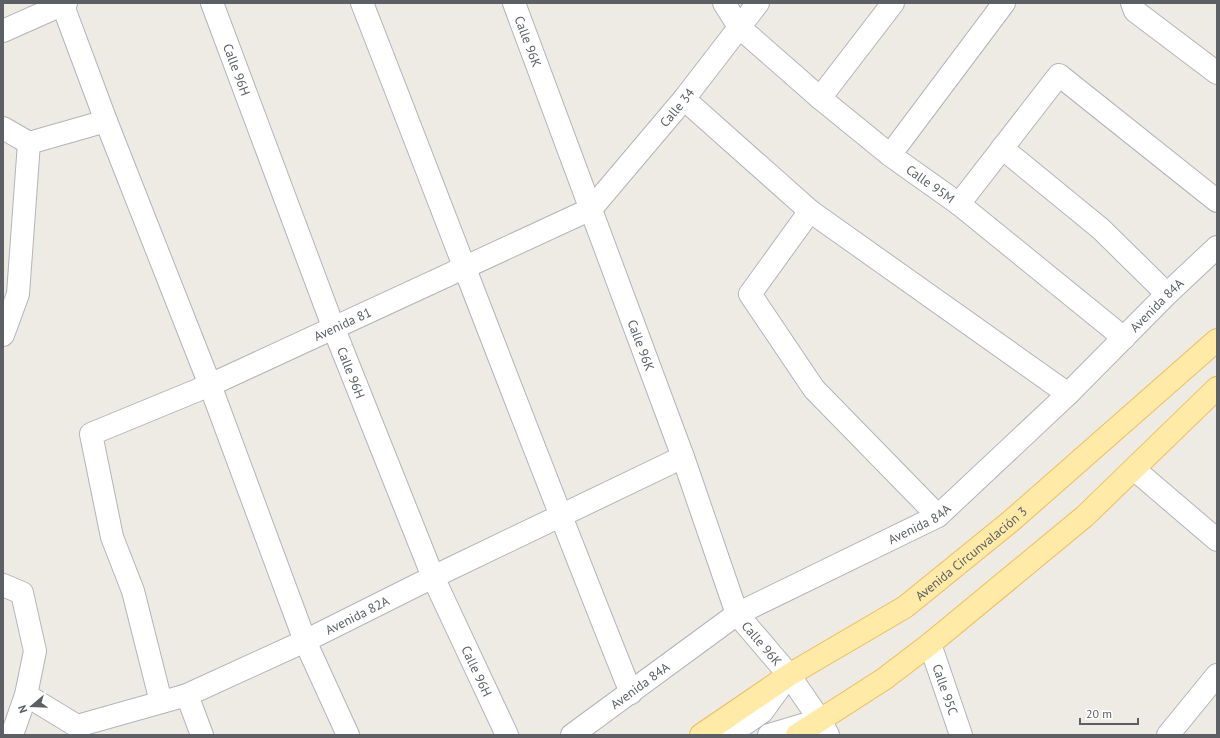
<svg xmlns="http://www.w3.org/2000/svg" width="1220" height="738" viewBox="0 0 1220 738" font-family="'PT Sans',sans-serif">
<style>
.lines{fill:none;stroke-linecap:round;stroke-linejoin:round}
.minor-casing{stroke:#b1b5b9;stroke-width:24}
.major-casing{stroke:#f1bb5a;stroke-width:24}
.minor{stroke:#fff;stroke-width:22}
.major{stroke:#ffeaa8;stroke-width:22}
.labels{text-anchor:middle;stroke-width:3;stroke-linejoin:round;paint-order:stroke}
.street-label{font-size:13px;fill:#5c6064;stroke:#fff}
</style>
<rect width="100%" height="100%" fill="#eeebe4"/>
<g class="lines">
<g class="minor-casing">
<g id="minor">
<path d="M62 3 106 121 210 385 305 641 348 735"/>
<path id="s1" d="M212 3 334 329 433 577 507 735"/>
<path d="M362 3C452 233 539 464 631 693"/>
<path id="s2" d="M514 3 683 457 737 614 789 675 820 720 828 735"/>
<path id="s3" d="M724 3 739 27 820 98 890 155 959 204 1124 338"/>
<path d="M1132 3 1135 11 1217 73"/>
<path d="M3 31 66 3"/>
<path d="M820 98 893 3"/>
<path d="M684 99 810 211 1068 394"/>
<path d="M3 128 29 143"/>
<path d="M1002 148 1101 229 1167 294"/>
<path d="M890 155 1004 3"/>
<path d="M959 204 1059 75 1217 201"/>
<path d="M810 211 750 294 814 389 938 516"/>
<path d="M3 335 18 294 29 143 106 121"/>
<path d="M1134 469 1217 540"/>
<path d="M3 585 22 593 35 651 26 695 12 735"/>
<path id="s4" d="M930 644 961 735"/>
<path id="s5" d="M26 695 77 726 187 695 305 641 433 577 683 457"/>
<path d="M187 695 202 735"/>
<path id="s6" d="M161 702 133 591 112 537 91 434 210 385 591 209 684 99 758 3"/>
<path id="s7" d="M572 735 737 614 938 516 1068 394 1167 294 1217 247"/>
<path d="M728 735 762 712 786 679"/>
<path d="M769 735 816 721"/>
<path d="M1168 735 1217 675"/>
</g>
</g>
<g class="major-casing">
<g id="major">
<path id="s8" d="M701 735 789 675 905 607 1011 521 1217 340"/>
<path d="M797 735 884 679 930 644 1085 516 1217 388"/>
</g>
</g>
<use href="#minor" class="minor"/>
<use href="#major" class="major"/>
</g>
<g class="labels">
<g class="street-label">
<text dy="5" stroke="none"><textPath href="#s2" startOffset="41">Calle 96K</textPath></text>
<text dy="5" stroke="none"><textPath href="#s1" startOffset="71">Calle 96H</textPath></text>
<text dy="5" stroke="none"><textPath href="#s6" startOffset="959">Calle 34</textPath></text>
<text dy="5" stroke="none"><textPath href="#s3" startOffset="276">Calle 95M</textPath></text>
<text dy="5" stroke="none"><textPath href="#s7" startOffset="732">Avenida 84A</textPath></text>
<text dy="5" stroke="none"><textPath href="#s6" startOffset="552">Avenida 81</textPath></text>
<text dy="5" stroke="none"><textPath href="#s2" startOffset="365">Calle 96K</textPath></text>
<text dy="5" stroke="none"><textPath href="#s1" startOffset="395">Calle 96H</textPath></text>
<text dy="5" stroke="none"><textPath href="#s7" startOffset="408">Avenida 84A</textPath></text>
<text dy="5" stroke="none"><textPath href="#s8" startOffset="326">Avenida Circunvalación 3</textPath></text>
<text dy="5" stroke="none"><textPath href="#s5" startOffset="362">Avenida 82A</textPath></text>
<text dy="5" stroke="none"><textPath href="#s2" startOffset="689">Calle 96K</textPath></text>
<text dy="5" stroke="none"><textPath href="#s1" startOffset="719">Calle 96H</textPath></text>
<text dy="5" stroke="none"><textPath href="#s7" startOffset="84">Avenida 84A</textPath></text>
<text dy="5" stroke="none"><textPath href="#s4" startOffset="48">Calle 95C</textPath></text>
</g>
</g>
<rect width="1220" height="738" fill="none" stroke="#5c6064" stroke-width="8"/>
<g transform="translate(32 706) rotate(251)" stroke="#ffffff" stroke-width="3" paint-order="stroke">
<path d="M0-3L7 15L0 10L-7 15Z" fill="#5c6064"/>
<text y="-6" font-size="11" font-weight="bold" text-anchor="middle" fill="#5c6064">N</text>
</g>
<path d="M1080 718v6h58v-6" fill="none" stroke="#5c6064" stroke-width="2"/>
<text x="1086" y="718" font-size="12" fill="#5c6064" stroke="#ffffff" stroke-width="3" paint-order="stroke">20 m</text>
</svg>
